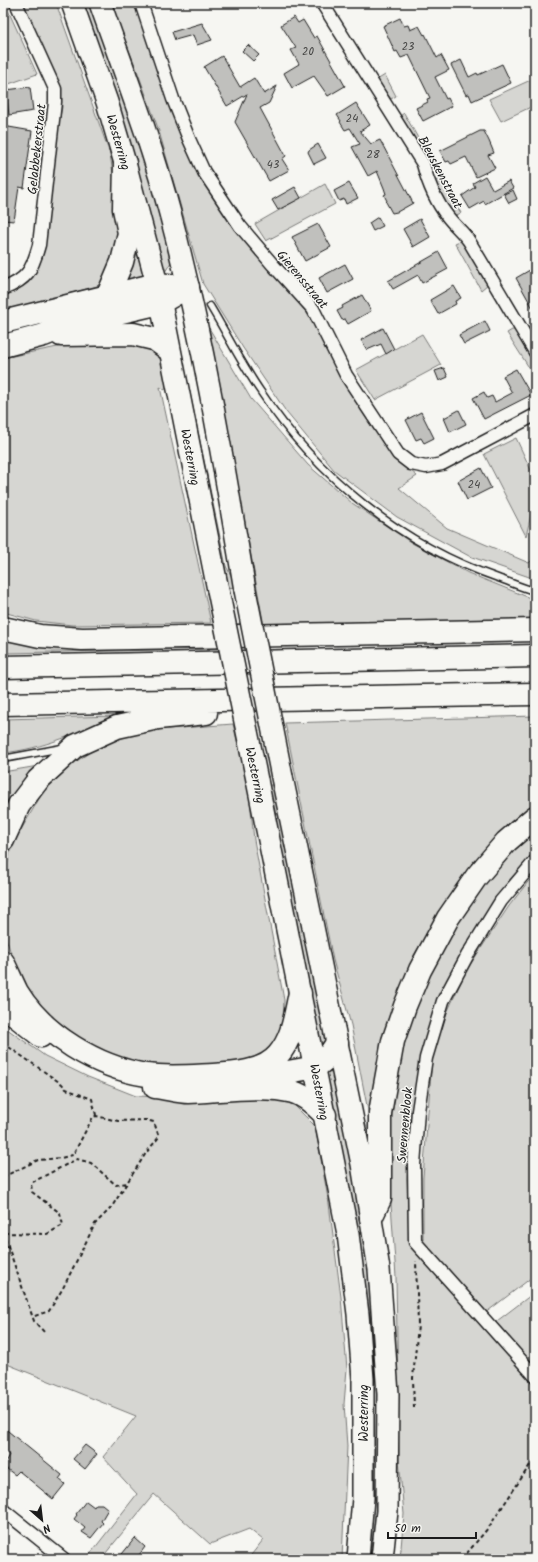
<svg xmlns="http://www.w3.org/2000/svg" width="538" height="1562" viewBox="0 0 538 1562" font-family="Kalam,sans-serif">
<style>
.green{fill:#d6d6d2;stroke:#797977}
.building{fill:#c0c0bd;stroke:#1c1c1c}
.lines{fill:none;stroke-linecap:round;stroke-linejoin:round}
.service-casing{stroke:#1c1c1c;stroke-width:9}
.minor-casing{stroke:#1c1c1c;stroke-width:15}
.trunk-casing{stroke:#1c1c1c;stroke-width:24}
.motorway-casing{stroke:#1c1c1c;stroke-width:25}
.path{stroke:#1c1c1c;stroke-width:2;stroke-dasharray:4 3;stroke-linecap:butt}
.service{stroke:#f6f6f2;stroke-width:6}
.minor{stroke:#f6f6f2;stroke-width:12}
.trunk{stroke:#f6f6f2;stroke-width:21}
.motorway{stroke:#f6f6f2;stroke-width:22}
.trunk-bridge-casing{stroke:#1c1c1c;stroke-width:24;stroke-linecap:butt}
.trunk-bridge{stroke:#f6f6f2;stroke-width:21}
.labels{text-anchor:middle;stroke-width:3;stroke-linejoin:round;paint-order:stroke}
.number-label{font-size:11px;fill:#454544}
.street-label{font-size:13px;fill:#1c1c1c;stroke:#f6f6f2}
</style>
<rect width="100%" height="100%" fill="#f6f6f2"/>
<filter id="ink" filterUnits="userSpaceOnUse"><feTurbulence type="fractalNoise" baseFrequency=".025" numOctaves="2"/><feDisplacementMap in="SourceGraphic" scale="8" xChannelSelector="R" yChannelSelector="G"/><feConvolveMatrix kernelMatrix="1 2 1 2 8 2 1 2 1" color-interpolation-filters="sRGB"/></filter>
<g filter="url(#ink)">
<path class="green" d="M22 3H56L110 154 115 187 122 238 107 277 97 286 3 312V295L17 289 27 282 62 107 58 81Z
M80 3H92L150 168 173 259 165 272H161Z
M110 3H135L176 122 257 255 306 312 319 331 339 376 364 415 390 453 417 476 399 488 447 528 529 563 535 557V579L469 556 397 517 334 470 287 413 243 348 203 284 158 128 135 65Z
M7 8 37 74 3 86V10Z
M385 75 396 96 391 99 377 80Z
M535 78V105L501 121 489 99Z
M404 113 428 156 425 157 400 116Z
M440 178 461 213 454 216 434 182Z
M325 184 335 204 266 241 255 224Z
M134 235 146 277 123 285Z
M462 240 488 284 481 290 455 243Z
M168 307 174 316 226 566 236 585V588L226 587Z
M209 328 251 399 308 465 352 503 412 543 468 573 535 600V620L264 626Z
M512 330H515L535 363V377L507 333Z
M422 334 441 365 375 400 356 370Z
M87 341H119L153 348C164 363 169 371 165 390L160 387 211 623 72 625 36 621 3 612V358Z
M516 438 535 479V498L526 536 484 454Z
M3 634 218 642V649L3 653Z
M117 716C80 732 43 749 3 753V719Z
M535 716V804L509 823 456 885 414 955 396 1010 371 1126 351 1025 333 960 285 723Z
M233 724 249 790 254 840 284 1000 283 1021 275 1043 267 1053 246 1064 144 1067 111 1058 62 1027 40 1006 27 988 14 963 6 938 4 912 5 875 11 847 43 792 74 763 96 748 127 736 155 730Z
M44 765 3 820V772Z
M276 784 328 1039 321 1052 266 786Z
M535 832V853L529 859 444 988 411 1138 407 1178 409 1242 423 1241V1178L432 1059 445 1017 466 971 509 906 535 873V1275L484 1314 493 1324 535 1292V1559H400L404 1514 399 1460 396 1277 390 1189 389 1136 396 1084 407 1031 420 995 445 941 475 896 507 857Z
M3 1026 45 1056 88 1077 136 1096 193 1098 286 1097 315 1126 329 1204 341 1297 347 1369 344 1404 347 1446 342 1559H248L263 1540 249 1529 210 1544 154 1494 101 1559 87 1558 137 1494 103 1457 136 1416 7 1364 3 1352Z
M336 1071 368 1236 381 1426 375 1559H365L370 1475 325 1072Z"/>
<path class="building" d="M294 17 298 23 303 20 314 38 317 36 345 86 328 96 314 76 292 88 284 73 299 64 291 50 296 48 281 25Z
M400 18 404 26 408 25 410 30 419 26 424 35 425 34 437 58 441 55 449 70 435 77 446 99 448 98 452 106 423 121 416 108 428 102 427 99 430 98 409 55 401 58 397 51 395 52 383 26Z
M202 23 212 40 197 45 193 35 175 40 172 32Z
M248 45 259 55 253 61 242 51Z
M222 56 240 87 254 78 264 94 277 86 269 103 260 108 286 156 282 159 289 170 269 181 235 122 247 94 227 106 204 67Z
M461 60 469 77 477 73 478 75 502 64 511 83 472 101 469 94 466 95 451 65Z
M30 87 33 111 9 115 6 90Z
M356 103 370 125 360 131 371 144 380 140 413 203 397 212 392 213 386 202 387 201 384 195 386 194 384 188 377 171 368 176 352 147 360 144 350 128 345 130 340 122 341 121 337 115Z
M3 126 32 131 24 188 19 187 14 221 3 220Z
M480 131H484L489 141 494 153 488 155 495 168 476 177 466 157 451 164 449 161 446 162 440 151Z
M318 144 326 158 314 164 308 152 309 150Z
M485 176 493 190 509 181 513 188 485 204 484 201 470 209 462 196 475 187 473 183Z
M349 183 358 198 346 204 344 199 339 201 334 191Z
M295 187 301 198 278 210 272 200Z
M513 190 517 199 509 203 504 194Z
M378 217 383 226 373 231 369 223Z
M420 219 430 237 413 247 403 229Z
M318 224 331 247 305 261 292 237Z
M439 252 448 269 422 283 418 275 393 289 388 281Z
M345 264 353 279 327 293 319 278Z
M535 267V312L516 278Z
M454 286 461 298 455 301 456 304 438 314 430 300Z
M362 295 371 311 348 324 345 319 342 320 337 311 343 308 342 306Z
M485 321 490 331 464 344 459 335Z
M383 328 394 349 386 354 381 344 367 350 361 340Z
M444 368 448 377 439 381 435 371Z
M516 369 531 395 484 419 473 398 484 392 487 398 492 396 495 402 512 393 503 376Z
M459 410 466 424 450 432 444 418Z
M421 412 434 438 424 443 421 438 416 440 406 420Z
M481 468 491 488 467 500 458 481Z
M3 1427 62 1475 59 1479 65 1484 53 1499 19 1471 15 1475 3 1466 9 1455 3 1450Z
M85 1445 97 1454 85 1469 73 1459Z
M86 1501 94 1507 96 1504H102L108 1509 101 1521 103 1523 91 1538 82 1532 85 1528 74 1519 77 1515 76 1514Z
M135 1538 145 1547 136 1559H118Z"/>
<g class="lines">
<g class="service-casing">
<path id="service" d="M210 306C227 334 242 365 261 392 317 477 402 545 498 578 510 582 522 588 535 591
M3 759 62 748"/>
</g>
<g class="minor-casing">
<path id="minor" d="M141 3 173 99 189 139 204 172 240 226 273 265 313 309 346 375 398 454 411 464 426 467 442 464 535 415
M322 3 423 164C428 183 436 202 448 217 455 226 463 232 469 241L535 352
M3 289C28 279 32 270 39 245L55 102V89L16 3
M535 861 501 901 467 956 443 1001 426 1058 418 1111 414 1165 415 1242 535 1376
M3 1510 64 1559"/>
</g>
<g class="trunk-casing">
<path id="trunk" d="M72 3 107 102 125 163 157 284 218 590
M100 3C125 74 152 144 171 217 203 338 224 466 245 590
M282 777 362 1164 379 1269 388 1394 387 1511 382 1559
M257 780 348 1234 358 1314 363 1379V1498L358 1559"/>
</g>
<g class="motorway-casing">
<path id="motorway" d="M108 295 122 262 129 233 124 209 125 163
M3 322 157 284 188 287
M61 335 133 334 154 339 169 350
M3 346 44 335 74 323 160 303 188 287
M3 628 40 636 82 639 535 630
M3 667 535 656
M3 704 535 694
M3 840 19 805 38 780 75 746 117 727 158 718 206 713
M3 962C8 972 12 982 17 992 43 1035 97 1067 146 1075 168 1078 191 1076 213 1075 233 1074 264 1072 278 1055 293 1038 295 1015 300 993
M3 1006 41 1036
M249 1079 316 1067 327 1058 337 1043
M155 1087C166 1088 178 1092 188 1092 219 1091 264 1084 293 1092 306 1096 316 1106 325 1115
M371 1218 380 1199V1113L393 1041 405 1006 420 970 448 918 477 876 506 842 535 817"/>
</g>
<path class="path" d="M3 1043 62 1084 66 1089 92 1099 96 1115
M3 1177 38 1160 61 1158 73 1155 93 1117 96 1116 118 1121 146 1120 154 1122 159 1137 146 1153 111 1208 95 1224 63 1288 49 1311 32 1317
M3 1232 34 1321 45 1333
M4 1233 47 1234 63 1225 60 1213 32 1192 31 1183 77 1159 91 1163 116 1185 127 1183
M414 1408 413 1378 418 1325 416 1261
M462 1559 489 1527 530 1465 535 1461"/>
<use href="#service" class="service"/>
<use href="#minor" class="minor"/>
<use href="#trunk" class="trunk"/>
<use href="#motorway" class="motorway"/>
<g class="trunk-bridge-casing">
<path id="trunk-bridge" d="M218 590 257 780
M245 590 282 777"/>
</g>
<use href="#trunk-bridge" class="trunk-bridge"/>
</g>
</g>
<g class="labels">
<g class="number-label">
<text x="408" y="50">23</text>
<text x="308" y="55">20</text>
<text x="352" y="122">24</text>
<text x="373" y="158">28</text>
<text x="273" y="168">43</text>
<text x="474" y="488">24</text>
</g>
<g class="street-label">
<text transform="translate(119 142) rotate(74)" y="5">Westerring</text>
<text transform="translate(36 149) rotate(-84)" y="5">Gelabbekerstraat</text>
<text transform="translate(441 172) rotate(62)" y="5">Bleuskenstraat</text>
<text transform="translate(303 279) rotate(50)" y="5">Gierensstraat</text>
<text transform="translate(191 457) rotate(79)" y="5">Westerring</text>
<text transform="translate(256 775) rotate(78)" y="5">Westerring</text>
<text transform="translate(320 1092) rotate(79)" y="5">Westerring</text>
<text transform="translate(404 1125) rotate(-85)" y="5">Swennenblook</text>
<text transform="translate(363 1413) rotate(-90)" y="5">Westerring</text>
</g>
</g>
<rect width="538" height="1562" fill="none" stroke="#f6f6f2" stroke-width="16"/>
<rect x="8" y="8" width="522" height="1546" fill="none" stroke="#1c1c1c" stroke-width="1.5" filter="url(#ink)"/>
<g transform="translate(42 1520) rotate(152)" stroke="#f6f6f2" stroke-width="3" paint-order="stroke">
<path d="M0-3L7 15L0 10L-7 15Z" fill="#1c1c1c"/>
<text y="-6" font-size="11" font-weight="bold" text-anchor="middle" fill="#1c1c1c">N</text>
</g>
<path d="M388 1532v6h88v-6" fill="none" stroke="#1c1c1c" stroke-width="2"/>
<text x="394" y="1532" font-size="12" fill="#1c1c1c" stroke="#f6f6f2" stroke-width="3" paint-order="stroke">50 m</text>
</svg>
